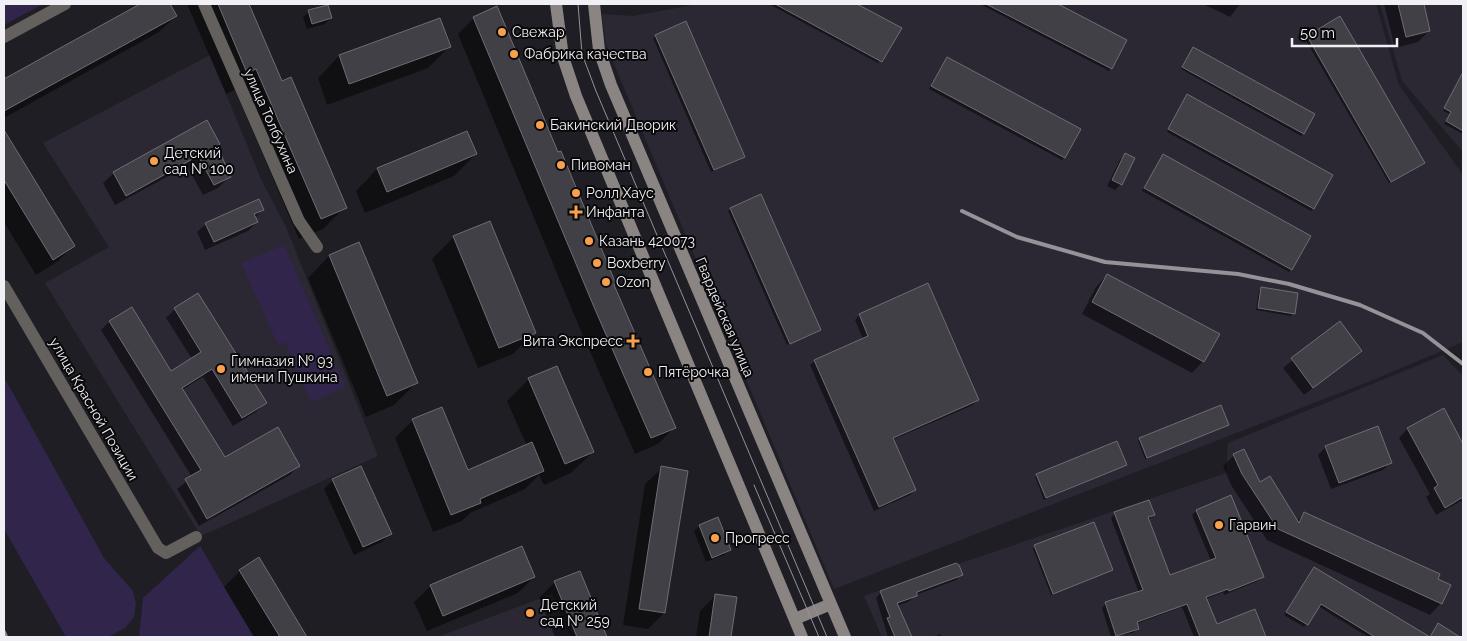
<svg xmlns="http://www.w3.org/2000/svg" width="1467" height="641" viewBox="0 0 1467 641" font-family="Raleway,sans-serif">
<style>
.built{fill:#2b2833}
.green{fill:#31254b}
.shadow{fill:#0007}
.building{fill:#414046;stroke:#6e6d74}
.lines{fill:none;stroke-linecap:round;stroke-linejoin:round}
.minor{stroke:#63605e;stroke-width:12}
.secondary{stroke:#8a8582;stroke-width:12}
.tram{stroke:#949398;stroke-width:1}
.rail{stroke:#949398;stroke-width:4}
.poi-dot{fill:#f9a04d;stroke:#09090b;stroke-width:2}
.labels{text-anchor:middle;stroke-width:4;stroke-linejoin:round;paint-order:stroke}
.poi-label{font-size:14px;fill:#f1f0f4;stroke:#09090b;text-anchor:start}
.street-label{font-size:14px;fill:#f1f0f4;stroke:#09090b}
</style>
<rect width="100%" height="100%" fill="#1f1e24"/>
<path class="built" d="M698 4H1376L1399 85 1463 175V342L1368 382 834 589 606 45 602 14 633 16Z
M1380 4H1463V152L1402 81Z
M210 55 261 179 286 227 378 456 201 536 45 283 109 247 43 143Z
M1443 355 1463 376V637H882L864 596 1226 473 1228 443Z
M552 594 571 637H437L448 633Z"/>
<path class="green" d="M4 4H43L4 25Z
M284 245 346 387 311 402 285 342 278 345 241 263Z
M4 377 104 558 133 591 136 604 134 617 125 628 108 637H66L4 529Z
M200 546 254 637H139L143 598Z"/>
<path class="shadow" d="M143 4H169L176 16 159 32 4 118V81Z
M187 4H248L282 82 345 207 323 229 299 239 235 90 226 94Z
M769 4H855L900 28 878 63Z
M980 4H1055L1126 40 1109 71Z
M1203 4H1240L1230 17Z
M1384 4H1422L1429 31 1418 42 1395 48Z
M309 12 331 18 325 24 307 29 303 17Z
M474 18 613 286 674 428 658 444 635 454 578 324 458 34Z
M440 19 450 46 428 68 327 105 318 78 339 56Z
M685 23 741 159 711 172 653 38Z
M1308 37 1421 165 1389 183 1305 39Z
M1191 51 1313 115 1303 134 1301 136 1181 69Z
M947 58 1079 130 1064 158 1062 160 929 89Z
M1463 72V134L1444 124 1450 114 1443 111Z
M1185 98 1331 175 1313 209 1311 211 1167 132Z
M4 132 73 246 57 262 36 275 4 222Z
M467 132 476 154 454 176 365 213 356 191 377 169Z
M216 147 229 177 218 188 203 195 187 166 115 205 103 183 114 173Z
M1125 154 1121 184 1115 190 1107 186 1120 160Z
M1163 156 1291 269 1289 272 1142 191Z
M731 209 819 330 817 332 787 345 728 211Z
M262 210 255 218 257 222 248 231 205 250 197 232 206 224Z
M454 237 534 332 513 354 478 368 432 259Z
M358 244 416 383 394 405 366 417 308 278 329 256Z
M1107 275 1203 361 1192 373 1082 314 1096 287Z
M927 284 977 400 973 405 892 440 914 490 910 495 874 511 810 365 815 361 863 339 855 320 859 315Z
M1262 289 1293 313 1291 316 1256 310 1259 291Z
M198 295 265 403 256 412 233 426 203 377 182 390 224 459 298 466 290 475 199 526 177 489 192 477 101 330 109 322 131 308 171 372 192 359 166 318 175 309Z
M1339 323 1361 350 1304 395 1283 368Z
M529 379 593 452 571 473 544 485 539 475 525 489 470 513 462 521 433 532 395 438 413 420 467 471 527 446 507 401Z
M1443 410 1463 446V500L1436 515 1426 497 1430 494 1399 438 1407 429Z
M1228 425 1145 459 1138 441 1140 439Z
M1326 447 1391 462 1383 470 1331 489 1318 455Z
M1244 451 1260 484 1296 522 1304 514 1436 580 1441 603 1430 615 1267 540 1231 485 1223 466 1234 455Z
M1126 465 1044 500 1035 477 1037 475Z
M662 468 664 613 648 629 623 625 645 484Z
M333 480 391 533 382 542 354 555 324 489Z
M1196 511 1262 577 1258 581 1224 595 1223 592 1206 599 1216 625 1254 611 1265 637H1194L1182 607 1136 624 1137 629 1133 633 1111 637 1102 608 1106 603 1139 593 1111 518 1115 513 1153 515 1149 519 1169 577 1211 561 1192 515Z
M700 526 729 550 724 555 706 562 694 531Z
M1035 546 1111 570 1051 595 1033 549Z
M259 559 306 637H254L224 587 240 571Z
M1314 568 1429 637H1368L1318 606 1304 627 1284 615Z
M579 573 605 637H555L539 598 555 582Z
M961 575 956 580 916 595 910 601 897 606 911 637H888L876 598 881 592Z
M534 577 518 593 427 631 414 602 431 586Z
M716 595 736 598 730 637H696L700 611Z
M940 634 942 637H933Z"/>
<path class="building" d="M140 4H170L177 16 4 111V79Z
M218 4H249L282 81 291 77 347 208 321 219 256 69 247 73Z
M775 4H857L902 28 882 62Z
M986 4H1058L1127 40 1112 69Z
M1398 4H1424L1430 31 1406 37Z
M328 5 332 18 312 24 308 10Z
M497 6 558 152 561 151 616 284 614 285 676 428 651 438 594 307 473 17Z
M1340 16 1425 163 1391 182 1307 36Z
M440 18 451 47 349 84 339 55Z
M686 21 745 157 714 170 655 35Z
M1193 47 1315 114 1304 134 1182 67Z
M947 57 1081 129 1065 158 931 86Z
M1463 72V131L1446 121 1451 112 1444 108Z
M1187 94 1333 175 1314 209 1168 129Z
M207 120 220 144 217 146 231 177 214 185 198 156 126 196 113 172Z
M4 130 75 246 53 260 4 180Z
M467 131 477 154 387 192 377 168Z
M1125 153 1135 158 1122 185 1112 180Z
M1163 154 1311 236 1292 270 1144 188Z
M761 194 821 330 790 344 730 208Z
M259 199 264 210 254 214 258 222 214 242 205 223Z
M490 221 536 333 499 348 453 236Z
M359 242 418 383 387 396 329 255Z
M1107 274 1220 334 1204 362 1092 302Z
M928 283 979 400 893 438 916 490 879 507 814 360 868 336 859 314Z
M1261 287 1298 293 1295 314 1258 308Z
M198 293 267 403 242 418 212 369 182 388 225 457 278 427 300 466 207 519 185 479 201 470 109 321 132 307 171 371 201 352 174 308Z
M1340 321 1362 351 1313 388 1291 358Z
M557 366 594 452 565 464 528 378Z
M1221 405 1229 425 1147 458 1139 438Z
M442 407 468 470 532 442 544 471 480 499 481 503 451 515 412 419Z
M1444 408 1463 444V497L1445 508 1434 488 1438 485 1407 428Z
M1378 426 1392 463 1339 483 1325 446Z
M1117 441 1127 465 1046 498 1036 474Z
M1244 449 1260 482 1270 476 1299 523 1304 512 1440 574 1438 579 1451 585 1442 604 1278 529 1242 474 1233 454Z
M361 466 392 534 363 547 332 479Z
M661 466 688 471 665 613 639 609Z
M1231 495 1264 577 1229 591 1228 589 1206 597 1217 624 1255 609 1266 637H1200L1187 604 1137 622 1139 629 1116 636 1105 602 1143 590 1114 512 1149 500 1155 515 1148 517 1170 575 1216 558 1196 510Z
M718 517 731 550 712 558 699 525Z
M1094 522 1113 570 1053 594 1034 545Z
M522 546 535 577 443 616 430 585Z
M259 557 307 637H280L239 570Z
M956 563 959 565 963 575 917 592V596L897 603 912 637H895L887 618 890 617 880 591Z
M1314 567 1430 637 1438 623 1460 637H1375L1321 604 1308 625 1286 612Z
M580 571 607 637H577L554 581Z
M715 594 737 597 731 637H709Z"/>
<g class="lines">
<path class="minor" d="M204 4 299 221 317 247
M4 37 65 4
M4 286 158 548 166 553 196 537"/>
<path class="secondary" d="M556 4 563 57 576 96 802 637
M594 4 599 50 611 85 845 637
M795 619 831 604"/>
<path class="tram" d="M578 4 582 54 596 91 827 637
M754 485 819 637"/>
<path class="rail" d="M962 211 1017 237 1105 262 1238 274 1289 284 1360 305 1423 333 1463 364
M4 632 6 637"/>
</g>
<g class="poi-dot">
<circle cx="502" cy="32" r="5"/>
<circle cx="514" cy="54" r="5"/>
<circle cx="540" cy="125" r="5"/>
<circle cx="154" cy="161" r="5"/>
<circle cx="561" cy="165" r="5"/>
<circle cx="576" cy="193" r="5"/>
<path d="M573.5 204.5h5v5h5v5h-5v5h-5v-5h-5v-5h5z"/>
<circle cx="589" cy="241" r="5"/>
<circle cx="597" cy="263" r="5"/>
<circle cx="606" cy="282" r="5"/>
<path d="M630.5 333.5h5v5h5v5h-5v5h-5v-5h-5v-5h5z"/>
<circle cx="221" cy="369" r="5"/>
<circle cx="648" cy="372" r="5"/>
<circle cx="1219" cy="525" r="5"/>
<circle cx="715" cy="538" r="5"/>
<circle cx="530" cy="613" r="5"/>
</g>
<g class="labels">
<g class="poi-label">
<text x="512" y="37">Свежар</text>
<text x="524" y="59">Фабрика качества</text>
<text x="550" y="130">Бакинский Дворик</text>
<text x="164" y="158">Детский<tspan x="164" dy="16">сад № 100</tspan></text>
<text x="571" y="170">Пивоман</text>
<text x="586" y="198">Ролл Хаус</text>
<text x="586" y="217">Инфанта</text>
<text x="599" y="246">Казань 420073</text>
<text x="607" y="268">Boxberry</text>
<text x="616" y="287">Ozon</text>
<text x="623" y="346" text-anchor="end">Вита Экспресс</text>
<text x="231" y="366">Гимназия № 93<tspan x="231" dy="16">имени Пушкина</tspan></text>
<text x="658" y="377">Пятёрочка</text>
<text x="1229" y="530">Гарвин</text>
<text x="725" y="543">Прогресс</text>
<text x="540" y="610">Детский<tspan x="540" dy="16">сад № 259</tspan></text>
</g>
<g class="street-label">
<text transform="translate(271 121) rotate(66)" y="5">улица Толбухина</text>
<text transform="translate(725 317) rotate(67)" y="5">Гвардейская улица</text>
<text transform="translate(94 409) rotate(60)" y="5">улица Красной Позиции</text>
</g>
</g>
<rect width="1467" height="641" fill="none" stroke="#f1f0f4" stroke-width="10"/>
<path d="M1292 38v8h105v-8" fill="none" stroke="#f1f0f4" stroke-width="2.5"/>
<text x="1300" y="38" font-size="15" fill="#f1f0f4" stroke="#09090b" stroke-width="4" paint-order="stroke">50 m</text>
</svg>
